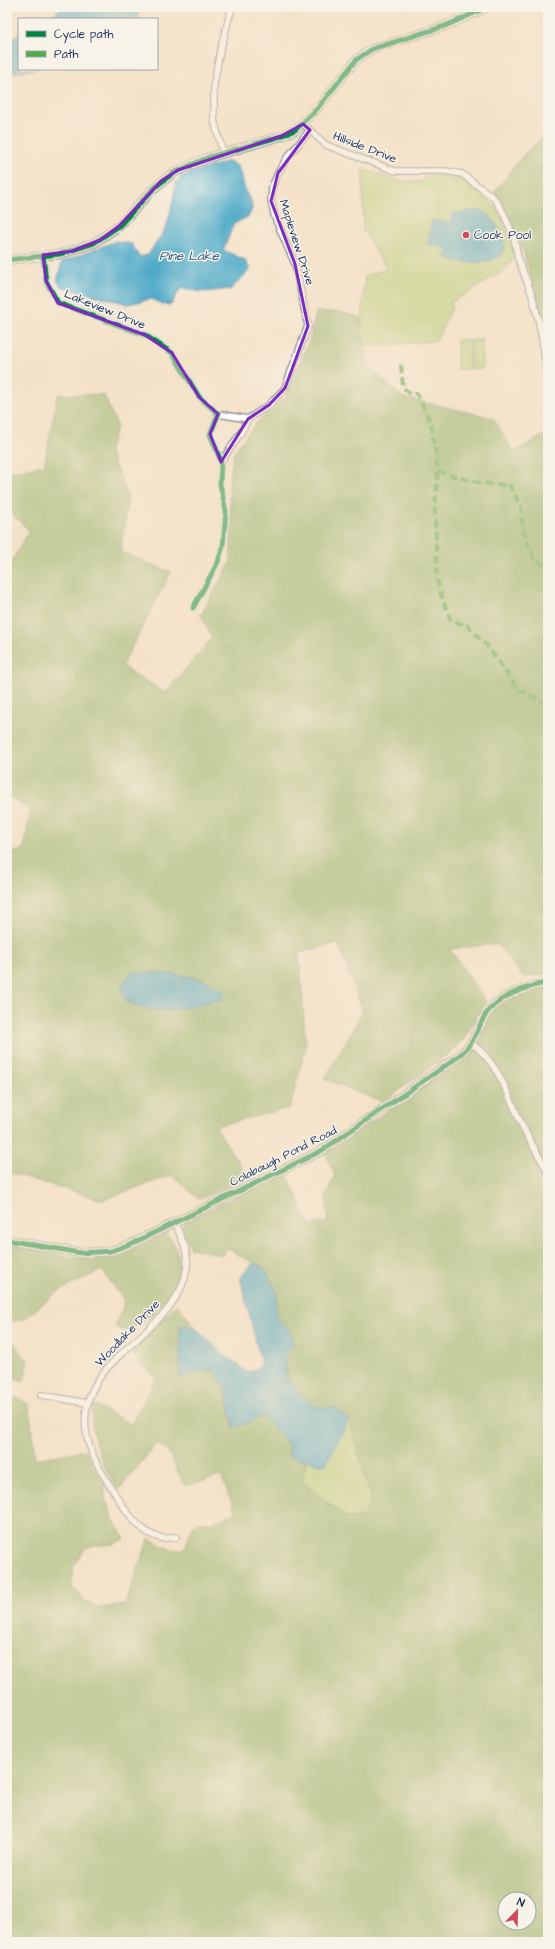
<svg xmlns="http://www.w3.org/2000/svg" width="555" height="1949" viewBox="0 0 555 1949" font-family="'Architects Daughter',sans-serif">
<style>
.green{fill:#b1d077;stroke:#66806a}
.forest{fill:#8cb268;stroke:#547063;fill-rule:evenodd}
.water{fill:#48a7c7;stroke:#326b92}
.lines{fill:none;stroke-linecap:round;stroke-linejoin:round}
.street-casing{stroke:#888893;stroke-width:8}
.secondary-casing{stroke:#888893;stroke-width:10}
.street{stroke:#fff;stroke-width:5.5}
.secondary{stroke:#f7e8c3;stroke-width:8}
.quiet{stroke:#52ab49;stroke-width:4;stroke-dasharray:8 4;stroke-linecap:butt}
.cycleway-casing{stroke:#f7f3e8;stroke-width:8}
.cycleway{stroke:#00873e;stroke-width:5}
.marked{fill:none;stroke:#7b2cbf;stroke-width:3;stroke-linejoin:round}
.poi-dot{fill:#d1495b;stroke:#f7f3e8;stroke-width:1.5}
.labels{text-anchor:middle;stroke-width:3;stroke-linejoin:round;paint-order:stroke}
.street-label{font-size:12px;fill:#1b2f5e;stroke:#f7f3e8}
.poi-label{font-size:12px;fill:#1b2f5e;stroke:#f7f3e8;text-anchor:start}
.water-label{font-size:13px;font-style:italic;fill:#2b5983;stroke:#f7f3e8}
</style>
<rect width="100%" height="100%" fill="#f7f3e8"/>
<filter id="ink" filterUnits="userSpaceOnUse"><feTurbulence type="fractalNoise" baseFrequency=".025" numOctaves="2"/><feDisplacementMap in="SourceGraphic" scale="8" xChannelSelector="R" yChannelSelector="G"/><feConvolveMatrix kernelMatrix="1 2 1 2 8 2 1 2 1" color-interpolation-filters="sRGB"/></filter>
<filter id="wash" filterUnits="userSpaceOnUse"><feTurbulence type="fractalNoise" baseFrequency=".012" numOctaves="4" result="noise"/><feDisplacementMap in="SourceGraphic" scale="16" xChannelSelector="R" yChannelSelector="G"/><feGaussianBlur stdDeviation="0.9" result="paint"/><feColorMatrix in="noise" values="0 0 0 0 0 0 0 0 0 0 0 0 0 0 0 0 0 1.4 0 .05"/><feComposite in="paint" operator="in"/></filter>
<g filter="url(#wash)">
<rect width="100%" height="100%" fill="#f4e2c8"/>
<path class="green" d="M363 169 394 180 420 182 427 176H455L490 201 497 209 508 235 514 255 512 262 499 274 451 302 452 307 436 341 366 346 361 332 365 276 387 269 363 230Z
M457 340H469V369H457Z
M471 340H482V369H471Z
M349 1420 371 1496 364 1517 347 1518 302 1482 306 1460 325 1465Z"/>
<path class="forest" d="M544 136H548V343L546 344C535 299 524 228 494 192L526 152Z
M316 312H341L362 318 361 332 369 367 402 397 493 418 514 452 548 433V974L523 977 497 944 450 949 486 1002 464 1039 451 1052 383 1102 325 1079 363 1011 338 943 299 953 306 1045 290 1108 215 1126 248 1177 199 1199 172 1175 103 1200 7 1172V855L24 849 30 811 7 794V569L29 531 7 509 8 472 44 465 58 394 104 395 117 425 109 451 128 497 121 552 171 572 122 666 165 693 212 638 201 615 231 561 229 478 234 452 255 424 285 397 309 342ZM132 972 173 974 205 980 187 1006 169 1009Z
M548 986V1942H7V1399L17 1398 29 1404 35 1459 86 1450 93 1466 105 1485V1498L113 1519 125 1539 113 1544 86 1547 74 1566 71 1584C88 1610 97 1609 125 1605L149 1538C161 1545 171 1553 185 1548L192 1527 198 1522H214L236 1512 221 1476 185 1486 168 1452 157 1443 118 1491C101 1463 89 1437 93 1404L131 1424 156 1379 130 1352 177 1304 195 1327 180 1325 226 1389 234 1427 264 1416 288 1444 289 1456 306 1460 302 1482 347 1518 364 1517 371 1496 349 1420 335 1408 314 1407 289 1383 284 1358 289 1329 276 1319 277 1292 265 1269 226 1248 223 1255 190 1248 183 1229V1223L259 1184 287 1174 310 1225 328 1222 326 1196 335 1175 325 1154 471 1052 491 1012 499 1005 510 999ZM505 1899H529V1923H505Z
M166 1233C169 1237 174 1243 176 1248 188 1285 156 1314 128 1331L118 1329 115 1324 123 1308V1299L102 1270 59 1291 24 1319 9 1322 7 1332V1244C39 1250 85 1264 116 1255 133 1250 150 1240 166 1233Z
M7 1335 28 1361 24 1381 7 1376Z"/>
<path class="water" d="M62 7H138V19H48Z
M19 33V69H37L12 73 7 63V43Z
M229 161 238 167 246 193 251 201 252 208 249 216 234 224 223 250 245 260 250 270 231 289 203 292 181 288 171 305 162 304 151 299 128 304 62 287 57 281 62 262 116 241 132 244 139 257 148 255 166 228 173 202 176 183 182 176Z
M478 210C487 211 490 217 495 223 526 266 474 267 445 258L447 248 428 245 432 220 451 223 452 214Z
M132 972 173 974 205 980 224 992 222 999C201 1004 167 1013 147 1009 140 1008 132 1004 126 1001L121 986Z
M253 1263 265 1269 277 1292 276 1319 289 1329 293 1343 284 1358 289 1383 314 1407 335 1408 349 1420 325 1465 289 1456 288 1444 264 1416 234 1428 226 1389 212 1369 180 1377V1325L195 1327 219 1350 247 1372 258 1368 261 1363 240 1277Z"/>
</g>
<g filter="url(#ink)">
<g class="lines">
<g class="street-casing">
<path id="street" d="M303 124 326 145 395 171H445L462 174 494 198 502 210 514 237 518 258 532 295 539 322 548 376
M223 153 214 120V84L220 51 232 7
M43 255 46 281 58 303 145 335 172 353 199 397 218 414 210 434 221 462 220 484 226 511 223 546 218 562 193 608
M218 414 248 419
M221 462 242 431 248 419 269 405 285 388 308 326 295 264 275 218 271 201 272 187 278 173 287 158 310 130
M471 1043C498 1062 508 1095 521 1123 529 1140 539 1156 548 1172
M175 1224C181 1237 189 1252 187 1267 179 1335 76 1355 86 1430 89 1457 107 1481 121 1503 130 1517 144 1535 161 1538 166 1539 172 1537 176 1537
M41 1395 87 1403"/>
</g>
<g class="secondary-casing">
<path id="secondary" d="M7 260 60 254 94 243 119 226 154 188 173 173 207 158 281 136 295 130 317 109 356 60 372 49 445 26 488 7
M7 1240 81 1253 111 1251 133 1243 321 1151 451 1062C458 1056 466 1051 471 1043 478 1032 481 1019 489 1010 503 994 528 987 548 982"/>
</g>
<use href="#street" class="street"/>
<use href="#secondary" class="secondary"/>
<path class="quiet" d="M401 365 403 388 410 393 417 394 431 423 438 471 435 510 437 580 442 598 451 621 467 625 489 648 518 689 548 705
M438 471C461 479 484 485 509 485L521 506 523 530 534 558 548 569"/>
<g class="cycleway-casing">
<path id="cycleway" d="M43 255 46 281 58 303 145 335 172 353 199 397 218 414 210 434 221 462 220 484 226 511 223 546 218 562 193 608
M7 260 60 254 94 243 119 226 154 188 173 173 207 158 281 136 295 130 317 109 356 60 372 49 445 26 488 7
M7 1240 81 1253 111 1251 133 1243 321 1151 451 1062C458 1056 466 1051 471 1043 478 1032 481 1019 489 1010 503 994 528 987 548 982"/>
</g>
<use href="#cycleway" class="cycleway"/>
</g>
</g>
<path d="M0 0H555V1949H0ZM303 124 310 130 278 173 271 201 295 264 308 326 285 388 269 405 248 419 221 462 210 434 218 414 199 397 172 353 145 335 58 303 46 281 43 255 72 251 100 240 119 226 161 181 178 170 281 136Z" fill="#f4e2c8" fill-opacity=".55" fill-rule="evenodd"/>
<path class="marked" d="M303 124 310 130 278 173 271 201 295 264 308 326 285 388 269 405 248 419 221 462 210 434 218 414 199 397 172 353 145 335 58 303 46 281 43 255 72 251 100 240 119 226 161 181 178 170 281 136Z"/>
<circle class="poi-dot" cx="466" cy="235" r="4"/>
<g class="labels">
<g class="street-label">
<text transform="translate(365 147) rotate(21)" y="4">Hillside Drive</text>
<text transform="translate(297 242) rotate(72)" y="4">Mapleview Drive</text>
<text transform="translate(105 309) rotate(22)" y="4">Lakeview Drive</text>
<text transform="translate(283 1156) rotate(-27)" y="4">Colabaugh Pond Road</text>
<text transform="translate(127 1333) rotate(-46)" y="4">Woodlake Drive</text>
</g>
<g class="poi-label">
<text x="474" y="239">Cook Pool</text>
</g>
<g class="water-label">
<text x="189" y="260">Pine Lake</text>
</g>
</g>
<rect width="555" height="1949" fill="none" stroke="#f7f3e8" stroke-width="24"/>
<rect x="18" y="18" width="140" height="52" fill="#f7f3e8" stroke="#9fa5b1"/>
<rect x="26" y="31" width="20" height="6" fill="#00873e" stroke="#9fa5b1"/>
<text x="54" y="38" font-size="12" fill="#1b2f5e">Cycle path</text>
<rect x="26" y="51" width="20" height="6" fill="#52ab49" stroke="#9fa5b1"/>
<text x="54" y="58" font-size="12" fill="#1b2f5e">Path</text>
<g transform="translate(517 1911) rotate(23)"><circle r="19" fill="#f7f3e8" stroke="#9fa5b1"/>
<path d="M0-3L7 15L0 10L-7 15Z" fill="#d1495b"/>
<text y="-6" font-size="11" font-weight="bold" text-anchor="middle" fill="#1b2f5e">N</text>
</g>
</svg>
